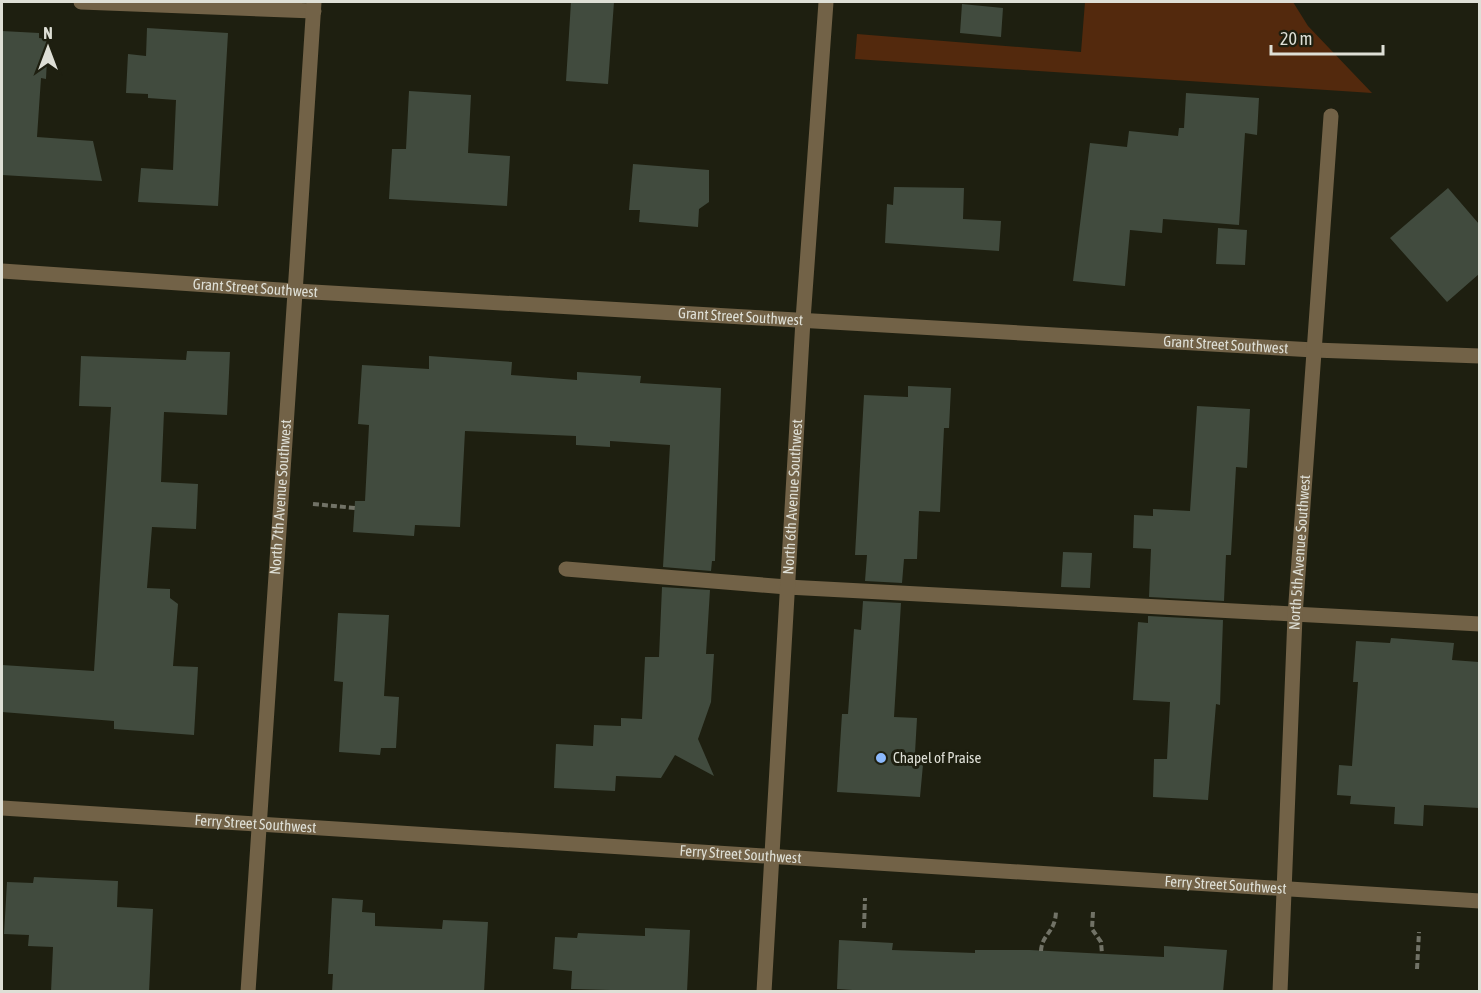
<svg xmlns="http://www.w3.org/2000/svg" width="1481" height="993" viewBox="0 0 1481 993" font-family="'Asap Condensed',sans-serif">
<style>
.green{fill:#53290d}
.building{fill:#414b3e}
.lines{fill:none;stroke-linecap:round;stroke-linejoin:round}
.path{stroke:#717266;stroke-width:4;stroke-dasharray:6 3;stroke-linecap:butt}
.minor{stroke:#726247;stroke-width:15}
.poi-dot{fill:#8cb9fc;stroke:#1e1f10;stroke-width:2}
.labels{text-anchor:middle;stroke-width:6;stroke-linejoin:round;paint-order:stroke}
.street-label{font-size:15px;fill:#dedfd6;stroke:#1e1f10}
.poi-label{font-size:15px;fill:#dedfd6;stroke:#1e1f10;text-anchor:start}
</style>
<rect width="100%" height="100%" fill="#1e1f10"/>
<path class="green" d="M1085 2H1293L1308 26 1372 93 855 59 857 34 1081 52Z"/>
<path class="building" d="M571 2H614L608 84 566 81Z
M962 4 1003 8 1001 37 960 33Z
M147 28 228 33 218 206 138 202 141 168 173 170 176 100 148 98V94L126 93 128 54 146 56Z
M2 31 39 33V38L48 39 46 79 41 78 37 137 93 141 102 181 2 175Z
M409 91 471 95 468 153 510 156 507 206 389 199 392 149H406Z
M1186 93 1259 98 1257 135 1245 133 1239 225 1163 219 1162 233 1130 230 1125 286 1073 281 1090 143 1127 147 1129 131 1178 136 1179 128H1184Z
M633 164 709 170V202L699 209 698 227 639 222 640 210H629Z
M894 187 964 188 963 219 1001 221 999 251 885 243 887 204 893 205Z
M1448 188 1479 224V274L1447 302 1390 238Z
M1218 228 1247 230 1245 265 1216 264Z
M187 351 230 352 227 415 164 412 161 482 198 484 196 529 152 527 147 588 170 589V598L178 604 173 666 198 667 194 735 114 729V721L2 712V665L94 671 111 407 79 406 81 356 186 360Z
M429 356 512 362 511 375 577 380V372L641 376 640 383 721 388 715 561H712L711 571 663 567 670 445 610 441V447L576 445V436L465 431 460 527 415 525 414 536 353 532 355 501H365L369 425 358 424 362 365 429 369Z
M908 386 951 388 949 428H944L940 512 919 511 917 559H904L902 583 865 581 867 555H855L864 395 908 397Z
M1197 406 1250 409 1247 468 1236 467 1231 555H1226L1224 601 1149 597 1151 549 1133 548 1134 515 1153 516V509L1190 511Z
M1063 552 1092 553 1090 588 1061 587Z
M662 587 710 590 706 654H714L711 702 698 739 714 776 675 755 661 778 616 776 615 791 554 788 556 744 593 746 594 725 621 726V718L642 719 645 657H659Z
M863 601 901 603 894 717 917 718 915 753 924 754 920 797 837 792 842 714H848L854 629 861 630Z
M338 613 389 615 384 696 399 697 396 748H381L380 755 339 752 343 682 334 681Z
M1148 616 1223 620 1220 705 1216 704 1208 800 1153 797 1154 759H1167L1170 702 1133 700 1138 622 1148 623Z
M1391 638 1454 643 1452 660 1479 662V808L1424 805 1423 826 1394 824 1395 807 1350 804 1351 796 1337 795 1339 765 1352 766 1358 682H1353L1356 641 1390 643Z
M34 877 118 881 117 907 153 909 149 992H51L53 947 28 946 29 935 4 934 7 882 33 883Z
M332 898 363 900 362 912 375 913V926L442 929 443 920 488 922 484 992H332L333 974H328Z
M645 928 690 930 687 992 571 989 572 971 553 969 555 937 577 938 578 933 645 936Z
M839 940 893 943 892 950 975 953V950H1030L1164 957V946L1227 950 1223 992H883L837 989Z"/>
<g class="lines">
<path class="path" d="M313 504 355 508
M1093 912 1092 929 1101 942 1102 954
M864 928 865 898
M1041 951C1042 933 1056 933 1056 910
M1417 969 1419 932"/>
<g class="minor">
<path d="M81 2 314 11"/>
<path id="s1" d="M2 271 296 291 1314 350 1480 356"/>
<path d="M566 569 787 587 1480 624"/>
<path id="s2" d="M2 808 1480 901"/>
<path id="s3" d="M248 992C267 661 294 332 314 2"/>
<path id="s4" d="M764 992 803 320 826 2"/>
<path id="s5" d="M1280 992 1295 616 1331 116"/>
</g>
</g>
<circle class="poi-dot" cx="881" cy="758" r="6"/>
<g class="labels">
<g class="street-label">
<text dy="5" stroke="none"><textPath href="#s1" startOffset="254">Grant Street Southwest</textPath></text>
<text dy="5" stroke="none"><textPath href="#s1" startOffset="740">Grant Street Southwest</textPath></text>
<text dy="5" stroke="none"><textPath href="#s1" startOffset="1226">Grant Street Southwest</textPath></text>
<text dy="5" stroke="none"><textPath href="#s4" startOffset="496">North 6th Avenue Southwest</textPath></text>
<text dy="5" stroke="none"><textPath href="#s3" startOffset="496">North 7th Avenue Southwest</textPath></text>
<text dy="5" stroke="none"><textPath href="#s5" startOffset="440">North 5th Avenue Southwest</textPath></text>
<text dy="5" stroke="none"><textPath href="#s2" startOffset="254">Ferry Street Southwest</textPath></text>
<text dy="5" stroke="none"><textPath href="#s2" startOffset="740">Ferry Street Southwest</textPath></text>
<text dy="5" stroke="none"><textPath href="#s2" startOffset="1226">Ferry Street Southwest</textPath></text>
</g>
<g class="poi-label">
<text x="893" y="763">Chapel of Praise</text>
</g>
</g>
<rect width="1481" height="993" fill="none" stroke="#dedfd6" stroke-width="6"/>
<g transform="translate(48 48)" stroke="#1e1f10" stroke-width="4.5" paint-order="stroke">
<path d="M0-4.5L10 22L0 15L-10 22Z" fill="#dedfd6"/>
<text y="-9" font-size="16" font-weight="bold" text-anchor="middle" fill="#dedfd6">N</text>
</g>
<path d="M1271 45v9h112v-9" fill="none" stroke="#dedfd6" stroke-width="3"/>
<text x="1280" y="45" font-size="18" fill="#dedfd6" stroke="#1e1f10" stroke-width="4.5" paint-order="stroke">20 m</text>
</svg>
